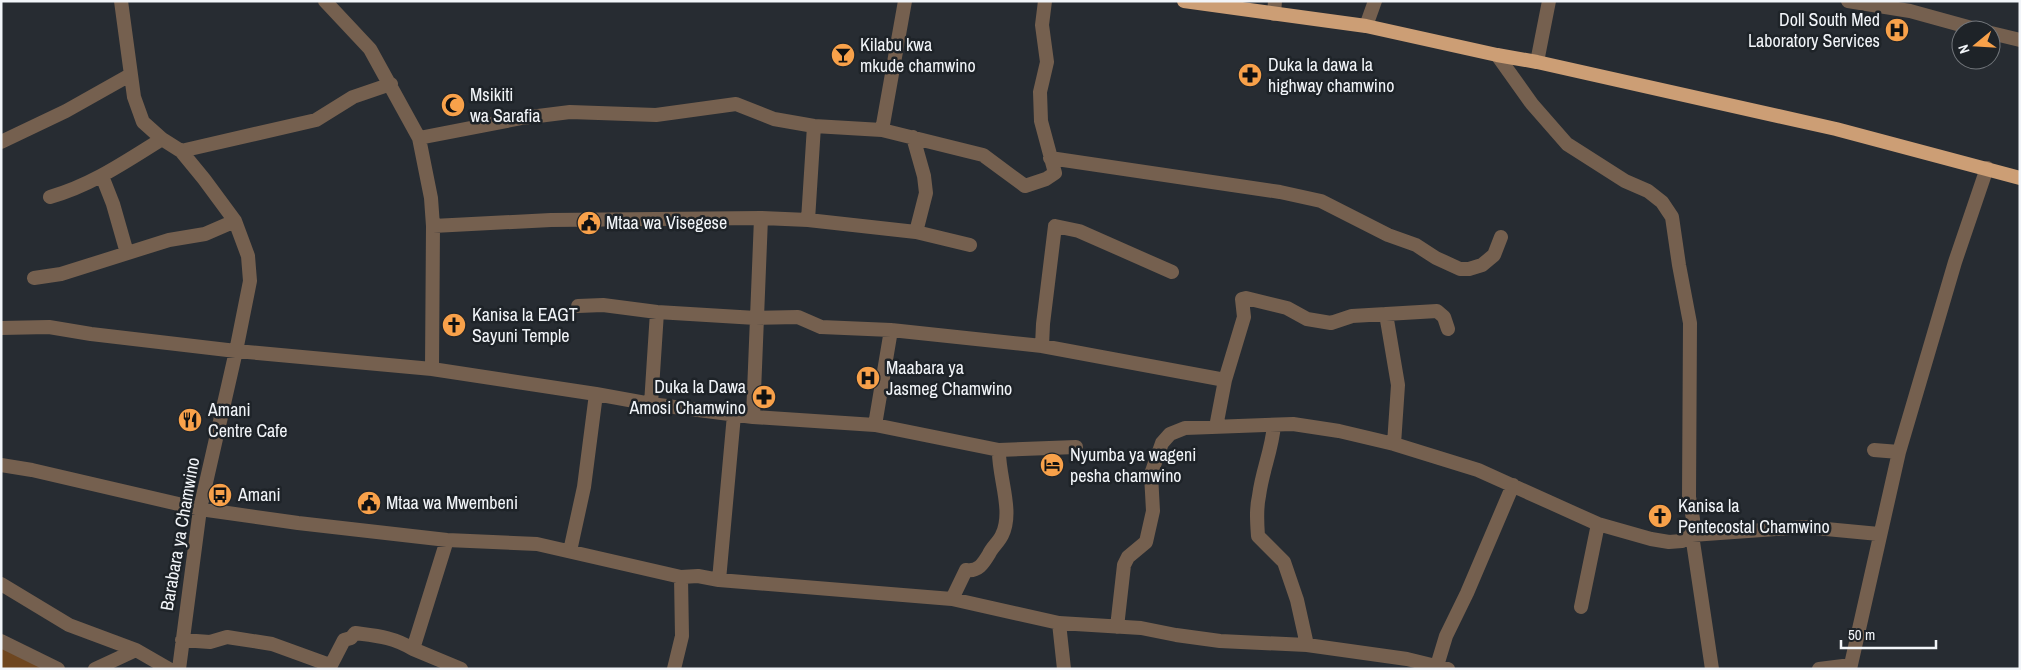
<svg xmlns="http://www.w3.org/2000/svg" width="2021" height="670" viewBox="0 0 2021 670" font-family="'Archivo Narrow',sans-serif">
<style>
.green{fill:#6e4620}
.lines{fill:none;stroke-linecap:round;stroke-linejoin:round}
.minor{stroke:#75604f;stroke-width:14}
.trunk{stroke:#cc9e75;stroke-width:14}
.labels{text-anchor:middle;stroke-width:5;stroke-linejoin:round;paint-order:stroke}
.poi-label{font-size:18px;fill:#f2f5f9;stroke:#1e2328;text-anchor:start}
.street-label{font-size:18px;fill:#f2f5f9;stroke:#1e2328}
</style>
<rect width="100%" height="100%" fill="#272c32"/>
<path class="green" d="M1 643 53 669H1Z"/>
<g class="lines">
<path class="minor" d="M121 1 134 97 143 122 162 139 181 151 204 179 235 221 248 256 250 281 236 351 200 509 179 669
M325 1 370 49 419 138 431 198 433 226 432 369
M1848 1 1910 11 1979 30
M1274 14 1275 1
M1366 26 1375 1
M1991 33 2020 40
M1497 55 1532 104 1567 144 1625 181 1648 191 1662 202 1672 217 1679 265 1690 323 1689 497 1693 519 1692 535 1712 669
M1537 62 1549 1
M882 130 905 1
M913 137 924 176 926 193 916 232
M419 138 522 118 570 112 656 115 736 104 774 119 814 126 882 130 983 155 1025 186 1046 179 1055 173 1041 121 1040 92 1047 62 1042 25 1045 1
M1 142 66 111 130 75
M181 151 316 120 353 97 391 84
M1050 158 1280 192 1321 201 1388 235 1416 245 1436 258 1460 269H1469L1482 265 1494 255 1501 237
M102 176 113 204 127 253
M50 197C92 185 125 162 162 139
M808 220 814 126
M433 226 551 220 761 218 808 220 916 232 970 245
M34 278 61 274 169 240 205 234 235 221
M578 306 603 305 657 312 756 318 798 317 821 327 891 330 1042 346 1225 380
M1386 314 1398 385 1394 444
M1 328 49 327 91 334 236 351 432 369 596 394 651 404 753 417 875 425 999 450 1076 447
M1042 346 1043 324 1055 226 1079 231 1172 272
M651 404 657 312
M753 417 761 218
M875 425 891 330
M1274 425C1272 450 1262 471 1259 496 1256 509 1257 522 1258 536L1284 562 1297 600 1307 645
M1216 427 1225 380 1244 317 1242 299 1246 298 1287 308 1307 319 1331 323 1352 316 1437 311 1444 317 1448 329
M1874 450 1899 452
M1 465 32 470 200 509 298 523 447 540 537 544 681 577 698 576 719 580 952 599 1059 623 1141 628 1176 635 1220 641 1307 645 1407 659 1448 669
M570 551 584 487 596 394
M719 580 734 415
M1 584 69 625 136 650 169 669
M952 599 966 570C978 572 983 564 989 554 992 547 999 542 1002 535 1014 511 998 476 999 450
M1581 607 1598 524
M1059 623 1064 669
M1117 627 1124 565 1128 557 1146 542 1153 511 1151 474 1162 443 1170 434 1185 428 1293 424 1339 431 1394 444 1478 470 1598 524 1651 539 1669 542 1682 541 1692 535 1805 527 1879 534
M182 640 210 642 227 637 272 644 330 665
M1 641 58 669
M413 649 461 669
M95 669 136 650
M329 669 344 640 351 638 355 633C378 636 393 637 413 649L447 540
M674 669 682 636 681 577
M1436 669 1446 636 1467 593 1513 485
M1819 669 1851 665
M1850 669 1899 452 1955 262 1987 168"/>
<path class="trunk" d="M1184 1 1366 26 1497 55 1537 62 1836 129 2020 178"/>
</g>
<defs>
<g id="hospital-disc" transform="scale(1.25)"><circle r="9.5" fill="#f8a14a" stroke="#1e2328"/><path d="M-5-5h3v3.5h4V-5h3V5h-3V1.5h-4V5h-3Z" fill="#111"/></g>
<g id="bar-disc" transform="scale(1.25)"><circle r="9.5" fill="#f8a14a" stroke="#1e2328"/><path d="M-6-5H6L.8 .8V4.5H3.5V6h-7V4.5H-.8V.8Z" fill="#111"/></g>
<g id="pharmacy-disc" transform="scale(1.25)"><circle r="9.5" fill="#f8a14a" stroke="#1e2328"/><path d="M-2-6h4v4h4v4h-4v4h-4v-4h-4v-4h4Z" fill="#111"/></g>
<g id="mosque-disc" transform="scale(1.25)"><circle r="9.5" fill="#f8a14a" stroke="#1e2328"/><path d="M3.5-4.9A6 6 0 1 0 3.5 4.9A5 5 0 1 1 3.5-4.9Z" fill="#111"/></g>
<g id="civic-disc" transform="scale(1.25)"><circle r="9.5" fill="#f8a14a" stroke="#1e2328"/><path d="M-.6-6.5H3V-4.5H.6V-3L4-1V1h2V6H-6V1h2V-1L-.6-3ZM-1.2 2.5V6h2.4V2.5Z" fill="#111"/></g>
<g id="church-disc" transform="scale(1.25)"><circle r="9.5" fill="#f8a14a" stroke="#1e2328"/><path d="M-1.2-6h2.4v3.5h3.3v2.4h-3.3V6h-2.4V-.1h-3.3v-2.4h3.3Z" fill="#111"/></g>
<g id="restaurant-disc" transform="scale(1.25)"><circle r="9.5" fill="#f8a14a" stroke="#1e2328"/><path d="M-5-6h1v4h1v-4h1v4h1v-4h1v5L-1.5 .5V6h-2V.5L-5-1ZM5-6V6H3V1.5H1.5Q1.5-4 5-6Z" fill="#111"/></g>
<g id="hotel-disc" transform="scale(1.25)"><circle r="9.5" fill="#f8a14a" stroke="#1e2328"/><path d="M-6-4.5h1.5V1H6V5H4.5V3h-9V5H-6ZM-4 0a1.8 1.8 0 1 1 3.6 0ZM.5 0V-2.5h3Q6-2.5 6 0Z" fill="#111"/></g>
<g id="bus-disc" transform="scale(1.25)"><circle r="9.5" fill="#f8a14a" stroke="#1e2328"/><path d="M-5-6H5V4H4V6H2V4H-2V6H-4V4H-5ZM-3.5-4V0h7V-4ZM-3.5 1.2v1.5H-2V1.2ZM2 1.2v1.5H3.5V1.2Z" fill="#111"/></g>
</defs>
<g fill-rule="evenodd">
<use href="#hospital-disc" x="1897" y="30"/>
<use href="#bar-disc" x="843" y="55"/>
<use href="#pharmacy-disc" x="1250" y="75"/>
<use href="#mosque-disc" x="453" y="105"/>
<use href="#civic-disc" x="589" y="223"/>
<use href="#church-disc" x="454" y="325"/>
<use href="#hospital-disc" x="868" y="378"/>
<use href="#pharmacy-disc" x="764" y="397"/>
<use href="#restaurant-disc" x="190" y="420"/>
<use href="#hotel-disc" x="1052" y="465"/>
<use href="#bus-disc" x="220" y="495"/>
<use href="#civic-disc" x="369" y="503"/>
<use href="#church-disc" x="1660" y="516"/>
</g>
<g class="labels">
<g class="poi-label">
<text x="1880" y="26" text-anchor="end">Doll South Med<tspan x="1880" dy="21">Laboratory Services</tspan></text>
<text x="860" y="51">Kilabu kwa<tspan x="860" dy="21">mkude chamwino</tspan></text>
<text x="1268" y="71">Duka la dawa la<tspan x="1268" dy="21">highway chamwino</tspan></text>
<text x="470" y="101">Msikiti<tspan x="470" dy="21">wa Sarafia</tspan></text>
<text x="606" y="229">Mtaa wa Visegese</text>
<text x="472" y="321">Kanisa la EAGT<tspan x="472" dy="21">Sayuni Temple</tspan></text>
<text x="886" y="374">Maabara ya<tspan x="886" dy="21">Jasmeg Chamwino</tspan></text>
<text x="746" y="393" text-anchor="end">Duka la Dawa<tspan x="746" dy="21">Amosi Chamwino</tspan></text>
<text x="208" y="416">Amani<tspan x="208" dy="21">Centre Cafe</tspan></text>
<text x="1070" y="461">Nyumba ya wageni<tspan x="1070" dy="21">pesha chamwino</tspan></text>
<text x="238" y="501">Amani</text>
<text x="386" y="509">Mtaa wa Mwembeni</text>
<text x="1678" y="512">Kanisa la<tspan x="1678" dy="21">Pentecostal Chamwino</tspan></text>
</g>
<g class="street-label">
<text transform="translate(180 534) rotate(-80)" y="6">Barabara ya Chamwino</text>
</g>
</g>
<rect width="2021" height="670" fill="none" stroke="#f2f5f9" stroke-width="5"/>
<g transform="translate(1976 45) rotate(252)"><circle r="24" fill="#1e2328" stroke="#73777c"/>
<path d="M0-4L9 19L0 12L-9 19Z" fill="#f8a14a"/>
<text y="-8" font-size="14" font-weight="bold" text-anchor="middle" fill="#f2f5f9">N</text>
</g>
<path d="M1841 640v8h95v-8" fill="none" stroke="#f2f5f9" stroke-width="2.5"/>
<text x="1848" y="640" font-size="15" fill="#f2f5f9" stroke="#1e2328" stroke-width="4" paint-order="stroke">50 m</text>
</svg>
